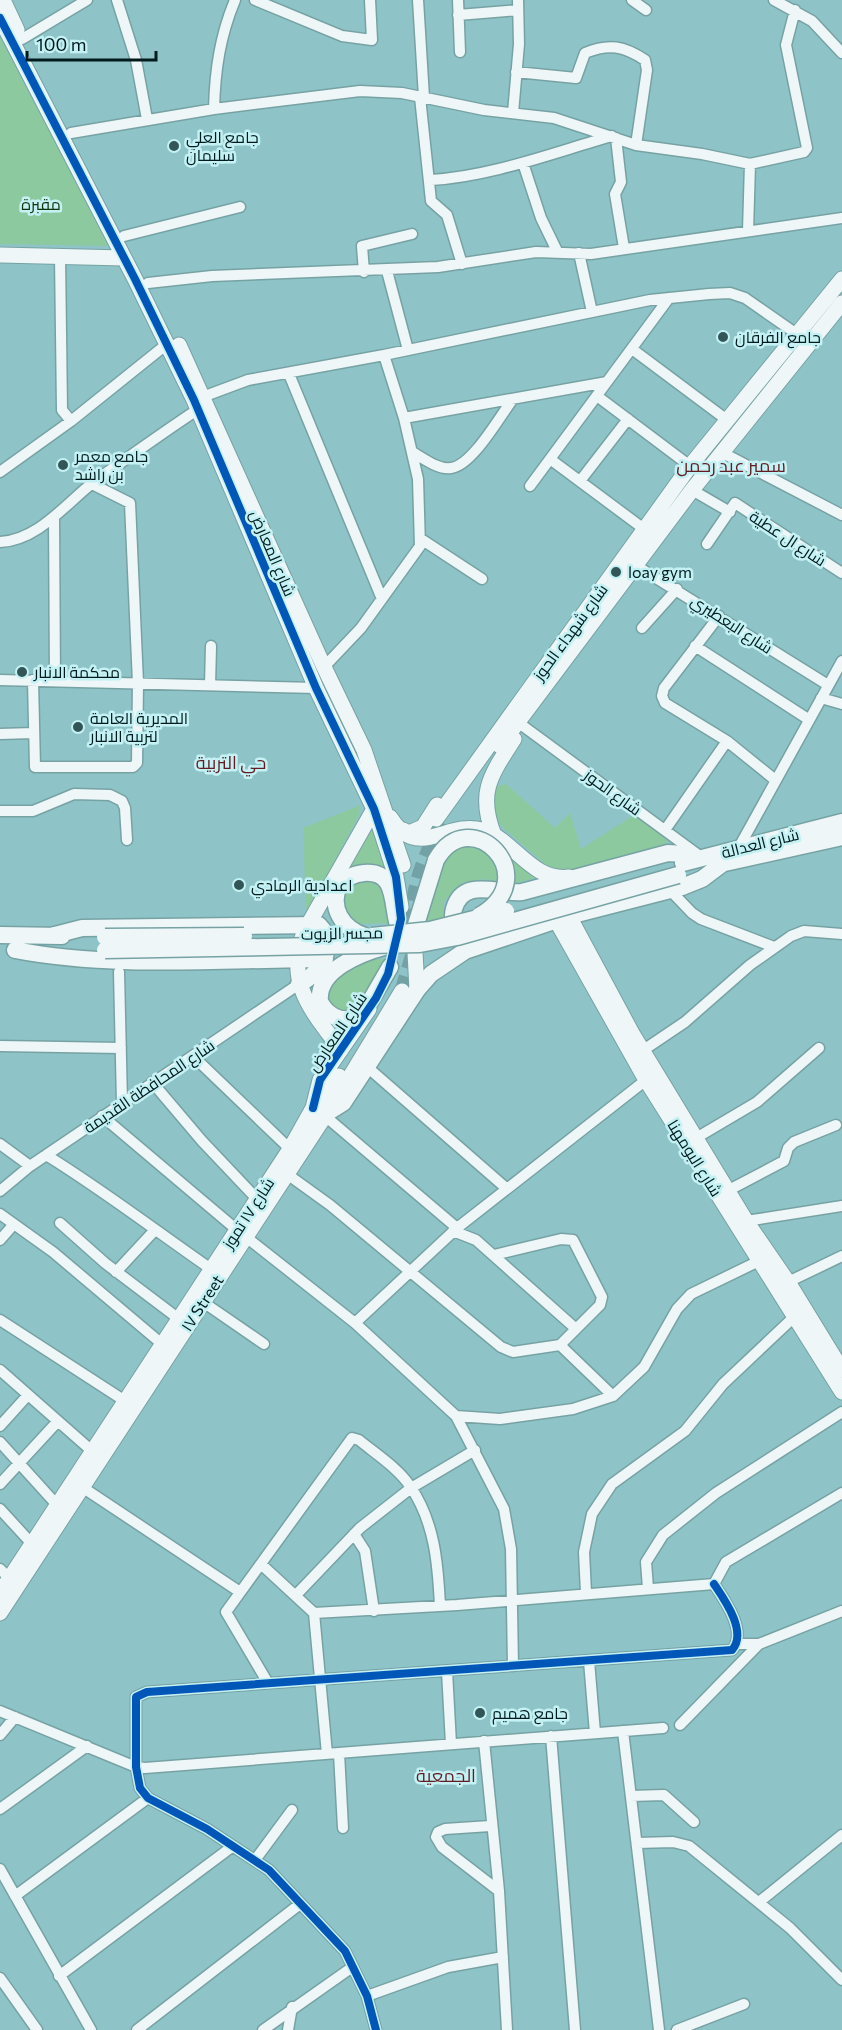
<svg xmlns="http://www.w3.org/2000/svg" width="842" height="2030" viewBox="0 0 842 2030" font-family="Commissioner,Cairo,sans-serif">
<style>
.green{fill:#8cc99f}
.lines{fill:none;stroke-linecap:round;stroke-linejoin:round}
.secondary-tunnel{stroke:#72a2a5;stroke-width:15;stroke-dasharray:15 8;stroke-linecap:butt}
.street-casing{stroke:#77a2a4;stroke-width:13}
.secondary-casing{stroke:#77a2a4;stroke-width:17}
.primary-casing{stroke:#77a2a4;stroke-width:19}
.street{stroke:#eef6f7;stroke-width:10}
.secondary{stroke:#eef6f7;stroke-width:15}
.primary{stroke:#eef6f7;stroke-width:16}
.primary-bridge-casing{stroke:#77a2a4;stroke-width:19;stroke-linecap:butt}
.primary-bridge{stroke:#eef6f7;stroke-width:16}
.cycleway-casing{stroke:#c4f1f4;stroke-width:11}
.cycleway{stroke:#0057b8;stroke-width:8}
.poi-dot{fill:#325658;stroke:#c4f1f4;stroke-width:2}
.labels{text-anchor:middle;stroke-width:5;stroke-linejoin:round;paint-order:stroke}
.poi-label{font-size:16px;fill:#001b1d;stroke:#c4f1f4;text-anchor:start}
.park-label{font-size:16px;fill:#103309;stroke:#c4f1f4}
.street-label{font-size:16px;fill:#001b1d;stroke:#c4f1f4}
.neighbourhood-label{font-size:18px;fill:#631d22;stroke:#c4f1f4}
</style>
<rect width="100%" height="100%" fill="#8ec4c7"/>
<path class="green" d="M0 36 110 246 0 244Z
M506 784 555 828 570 813 581 849 634 815 667 840 666 845 570 870 554 868 545 864 501 826 494 811V787Z
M361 805 358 817 310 907 306 909 303 828Z
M373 826 391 875 349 870Z
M453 845 499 848 535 878 509 885 484 879 462 883 444 901 443 919 427 922 433 877Z
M363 878 382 884 392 923 355 924 345 919 340 896 344 890Z
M365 958 388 960 361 1006 341 1015 324 997 326 987Z"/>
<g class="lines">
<path class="secondary-tunnel" d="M413 924C411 888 425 854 443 823
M402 991 413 954"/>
<g class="street-casing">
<path id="street" d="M117 0 136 60 147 119
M255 0 342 36 372 40 370 0
M418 0 424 97
M458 0 460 52
M632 0 646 10
M774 0 812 21 842 53
M458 15 518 10
M22 39 87 0
M516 72 576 78 585 53C609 43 624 46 645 60L647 70 636 145
M420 97 431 201 447 215 462 264
M214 109C215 70 220 36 235 0
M513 113 519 44 518 0
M71 133 214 109 360 91 402 93 484 110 554 118 636 145 702 154 750 164 804 152 807 148 786 45 795 10
M616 138 621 182 615 194 624 248
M523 163 541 218 557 251
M431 180C493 176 552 153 612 136
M748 231 750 164
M124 236 240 207
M579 253 592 312
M60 256 62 410 71 421
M387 271 408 350
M364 272 362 246 412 234
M148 283 212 276 438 267 536 252 591 254 842 218
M632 349 727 420
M289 374 382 599
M597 396 690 466
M197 399 248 380 384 355 650 300 709 294 730 293 745 298 801 337
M404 418 607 382
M412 452C423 458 438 470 451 468 472 466 500 416 513 399
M721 452 842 515
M550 459 644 529
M0 472 71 421 167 344
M580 481 628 419
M530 486 669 298
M692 490 730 512
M54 517 55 681
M421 539 482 579
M0 542C39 540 66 503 95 481 129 457 162 433 197 410
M707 544 735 503 842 573
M635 565 828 685
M719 616 664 688 662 696 665 703 727 741 774 779
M642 628 677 589
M695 646 808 719
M324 667 361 628 420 546 418 479 404 418 384 355
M0 680 316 688
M33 680 35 767H133L137 763 138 683 130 503 92 484
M210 685 211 646
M821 698 842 704
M523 726 697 854
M0 734 33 733
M0 811H33L74 794 110 795 122 801 125 808 127 840
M665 830 727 741
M738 849 842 661
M670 890 692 913 701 919 774 947
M119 972 122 1103
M0 1046 121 1048
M642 1051 685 1022 750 965 791 936 804 931 842 934
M194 1057 290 1149
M366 1066 506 1188
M152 1082 202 1141 257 1199
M102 1116 237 1230
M325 1116 457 1228
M691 1141 757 1102 819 1048
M0 1144 30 1166
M46 1155C103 1190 156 1231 211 1269
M287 1174 330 1205 501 1347 513 1352 560 1345 613 1396
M729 1190 784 1161 788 1148 794 1142 836 1125
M0 1191 30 1166 299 984
M0 1214 53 1252 162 1344
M746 1221 842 1206
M60 1223 105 1263 179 1319
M453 1231 476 1240 575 1328
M246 1237 355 1323 456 1416 504 1509 511 1549 513 1666
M0 1240 14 1224
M494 1255 561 1239 573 1240 602 1297 600 1305 560 1345
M116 1272 154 1231
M788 1282 842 1256
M203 1302 264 1344
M0 1320 125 1401
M355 1323 457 1228 646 1080
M0 1370 92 1451
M456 1416 500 1419 573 1409 613 1396 644 1367 677 1309 691 1294 759 1261
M0 1426 28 1395
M0 1442 57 1505
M0 1484 58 1421
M82 1487 240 1592
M0 1509 32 1544
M354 1534 365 1551 374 1611
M262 1565 314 1613 327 1754
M0 1569 9 1578
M714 1584 726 1562 842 1493
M648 1588 646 1562 663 1535 716 1493 842 1412
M586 1593 584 1552 592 1514 612 1484 685 1431 723 1384 794 1317
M296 1595 360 1528 411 1488 475 1450
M314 1613 457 1605 714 1584
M736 1644H759L842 1611
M589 1661 595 1733
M447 1671 451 1744
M268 1683 226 1612 352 1438 359 1440C376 1454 398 1468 410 1486 435 1522 438 1565 440 1606
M0 1711 136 1767 145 1768 663 1728
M680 1725 759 1644
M623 1731 659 2030
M0 1735 15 1717
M551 1736 575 2030
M484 1741 499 1891 507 2030
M339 1753 343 1828
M631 1796 664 1795 694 1822
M0 1809 87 1746
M490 1826 445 1829 438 1832 436 1837 442 1847 499 1891
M637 1843 673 1842 689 1846 790 1928 842 1980
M255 1860 292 1810
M0 1869 91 2030
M15 1896 148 1798
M759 1902 842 1835
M59 1976 233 1846
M0 1978 37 2030
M367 1996 448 1967 503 1957
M137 2030 300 1904
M263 2030 351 1968
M288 2030 292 2007
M376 2030 367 1996 345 1951 269 1870 207 1829 148 1798 140 1788 136 1767V1697L147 1692 732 1650C748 1632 724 1599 714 1584
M677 2030 744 2004"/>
</g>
<g class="secondary-casing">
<path id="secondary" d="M3 0 17 30
M0 18 135 279 194 400 316 688 374 809 396 877 401 907
M0 255 124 258
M179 345 324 667 364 750 403 865
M500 746 692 490 842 303
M390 817C418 862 446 820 482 830 514 839 531 882 569 877
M436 819 690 466 842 279
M403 830 409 833 423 827 437 805
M494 835C477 792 491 775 514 739
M569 916 633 1035 746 1221 788 1282 842 1370
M556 920 646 1080 842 1392
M414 933 417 990
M341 1050C312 1011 285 984 304 932L374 809
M313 1108 320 1080 369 1009
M0 1593 290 1149 313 1108 339 1076
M0 1613 342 1090 402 991"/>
</g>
<g class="primary-casing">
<path id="primary" d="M683 863 842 822
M725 863 842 837
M414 931 436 860
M0 935 62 936
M51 936 82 928 319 925 329 937C327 959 319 974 299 984
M365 936C343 929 329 908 339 886 345 878 354 874 364 873 400 870 390 910 400 931
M462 936C455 928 451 919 454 909 463 876 499 895 522 892L668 853 684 854 694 860
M387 946C361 953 316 970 320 1002 330 1020 348 1025 364 1012L390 967
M15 950C113 969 225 959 325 959
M327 1113 343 1103 417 990 431 974 465 951 569 916 682 887 702 879 722 864"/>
</g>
<use href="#street" class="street"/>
<use href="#secondary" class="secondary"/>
<use href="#primary" class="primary"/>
<g class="primary-bridge-casing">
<path id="primary-bridge" d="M436 860C470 800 547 877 479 916
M372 936 430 930 506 911
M105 937 244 936
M105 950 420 944 457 937 678 875"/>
</g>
<use href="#primary-bridge" class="primary-bridge"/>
<g class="cycleway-casing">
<path id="cycleway" d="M0 18 135 279 194 400 316 688 374 809 396 877 401 919 388 974 376 998 320 1080 313 1108
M376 2030 367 1996 345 1951 269 1870 207 1829 148 1798 140 1788 136 1767V1697L147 1692 732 1650C748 1632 724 1599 714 1584"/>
</g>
<use href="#cycleway" class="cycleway"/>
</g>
<g class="poi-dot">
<circle cx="174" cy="146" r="6"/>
<circle cx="723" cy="337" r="6"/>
<circle cx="63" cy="465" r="6"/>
<circle cx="616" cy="572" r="6"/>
<circle cx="22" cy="672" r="6"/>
<circle cx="78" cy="727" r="6"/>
<circle cx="239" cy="885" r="6"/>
<circle cx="480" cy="1713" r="6"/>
</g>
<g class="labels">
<g class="poi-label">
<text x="186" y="143">جامع العلي<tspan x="186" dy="18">سليمان</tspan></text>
<text x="735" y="343">جامع الفرقان</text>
<text x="75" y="462">جامع معمر<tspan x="75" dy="18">بن راشد</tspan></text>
<text x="628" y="578">loay gym</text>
<text x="34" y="678">محكمة الانبار</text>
<text x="90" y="724">المديرية العامة<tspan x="90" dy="18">لتربية الانبار</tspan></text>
<text x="251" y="891">اعدادية الرمادي</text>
<text x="492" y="1719">جامع هميم</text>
</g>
<g class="park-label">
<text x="41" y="210">مقبرة</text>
</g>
<g class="street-label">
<text transform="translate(788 538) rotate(33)" y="6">شارع ال عطية</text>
<text transform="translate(273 553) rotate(67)" y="6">شارع المعارض</text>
<text transform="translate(732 624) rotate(33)" y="6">شارع البعطيري</text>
<text transform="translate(570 632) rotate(-54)" y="6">شارع شهداء الحوز</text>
<text transform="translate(613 792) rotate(36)" y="6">شارع الحوز</text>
<text transform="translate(760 843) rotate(-14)" y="6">شارع العدالة</text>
<text transform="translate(342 933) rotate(-1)" y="6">مجسر الزيوت</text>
<text transform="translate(337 1032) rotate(-56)" y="6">شارع المعارض</text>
<text transform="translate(149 1086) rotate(-34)" y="6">شارع المحافظة القديمة</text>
<text transform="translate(695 1158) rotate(58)" y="6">شارع البومهنا</text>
<text transform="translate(248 1213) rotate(-57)" y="6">شارع ١٧ تموز</text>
<text transform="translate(202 1303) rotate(-57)" y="6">١٧ Street</text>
</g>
<g class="neighbourhood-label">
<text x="731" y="472">سمير عبد رحمن</text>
<text x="231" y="769">حي التربية</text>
<text x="446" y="1782">الجمعية</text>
</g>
</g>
<path d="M27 51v9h129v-9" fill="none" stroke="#001b1d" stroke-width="3"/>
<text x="36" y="51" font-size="18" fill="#001b1d" stroke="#c4f1f4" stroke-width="4.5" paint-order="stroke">100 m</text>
</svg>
